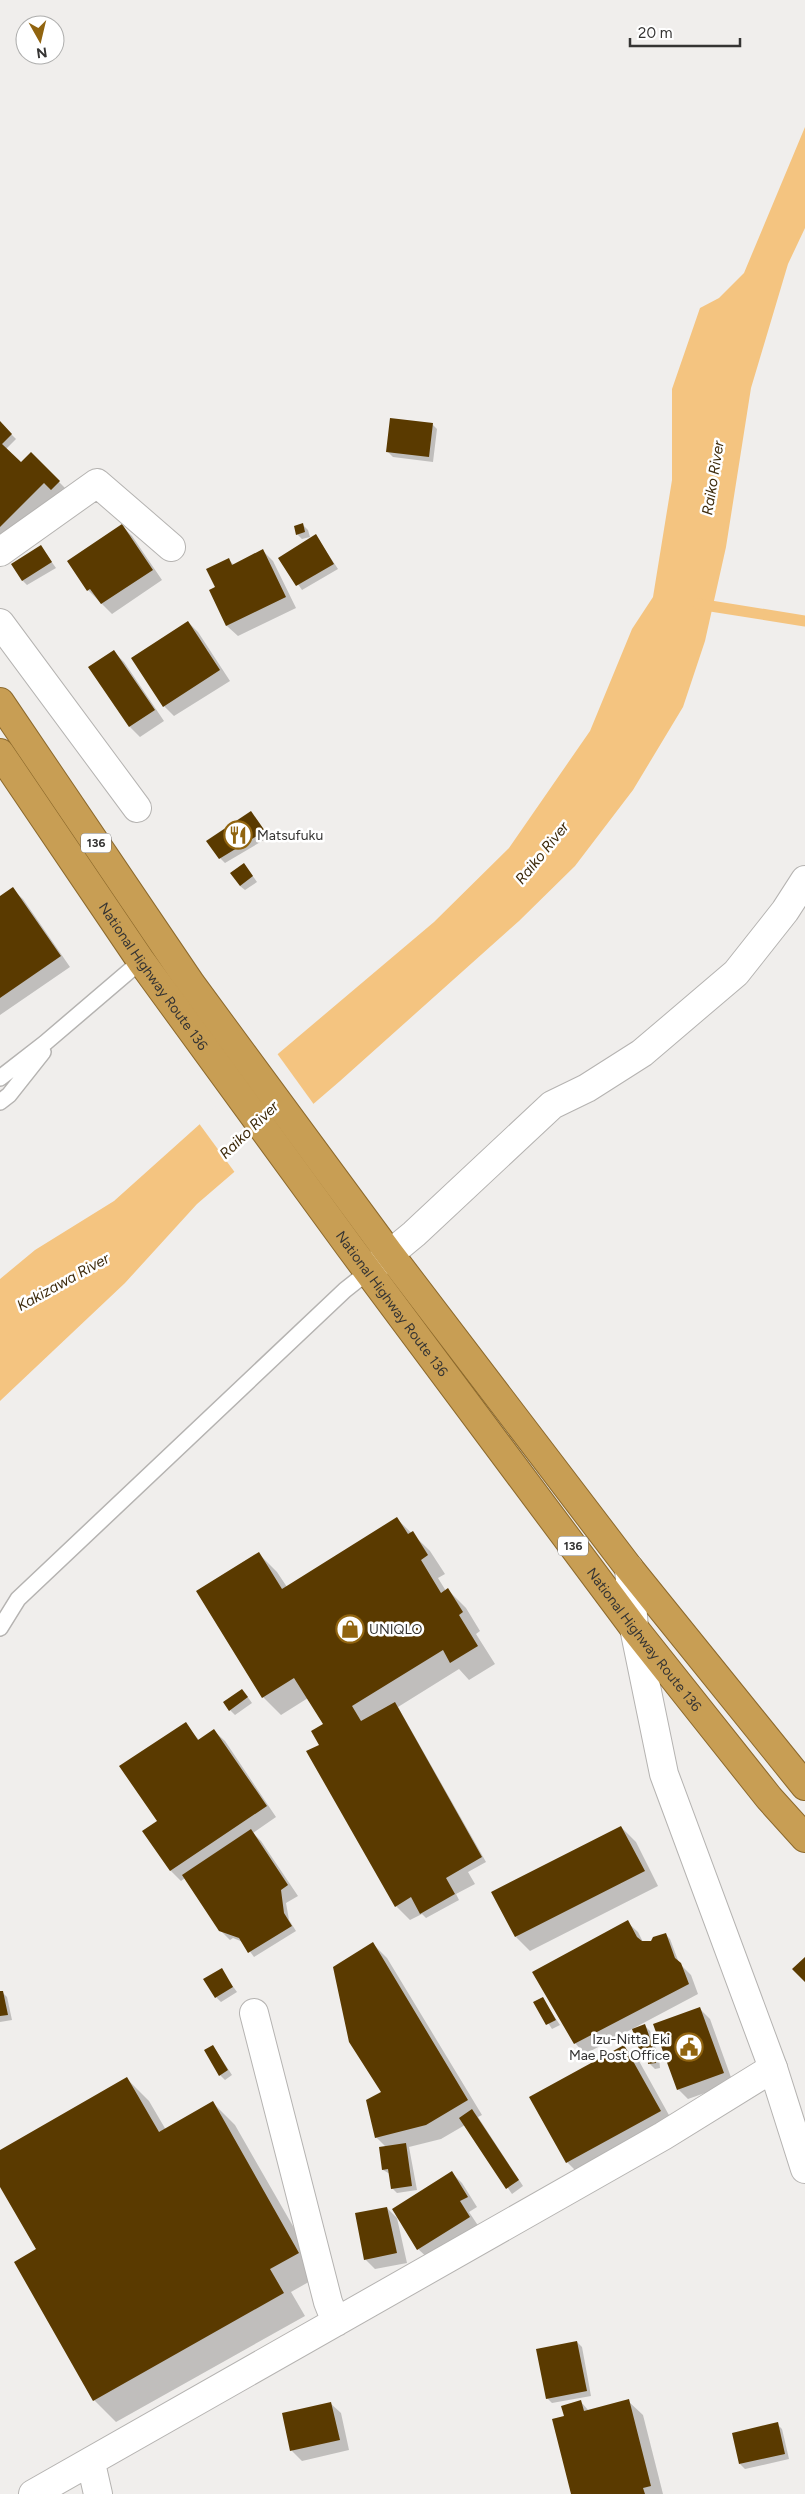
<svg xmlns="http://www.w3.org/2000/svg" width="805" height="2494" viewBox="0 0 805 2494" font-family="Figtree,sans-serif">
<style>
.water{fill:#f4c480}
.pier{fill:#f0eeec}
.shadow{fill:#0003}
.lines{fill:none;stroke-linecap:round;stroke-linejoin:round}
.stream{stroke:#f4c480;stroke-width:11}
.building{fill:#5a3a00}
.service-casing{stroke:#b5b3b1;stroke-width:18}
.minor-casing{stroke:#b5b3b1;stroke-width:30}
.tertiary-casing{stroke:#b5b3b1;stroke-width:30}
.trunk-casing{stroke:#8c692c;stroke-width:30}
.service{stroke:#fff;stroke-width:15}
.minor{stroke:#fff;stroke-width:28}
.tertiary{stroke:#fff;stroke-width:28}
.trunk{stroke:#c89e54;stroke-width:28}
.labels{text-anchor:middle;stroke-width:5;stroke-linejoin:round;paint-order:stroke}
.shield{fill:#fff;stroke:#727170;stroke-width:1}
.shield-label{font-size:12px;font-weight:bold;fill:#353433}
.poi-label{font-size:14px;fill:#353433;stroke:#fff;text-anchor:start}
.street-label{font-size:14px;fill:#353433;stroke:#fff}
.water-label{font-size:15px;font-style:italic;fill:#3e2b0c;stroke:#fff}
</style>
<rect width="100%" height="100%" fill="#f0eeec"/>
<path class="water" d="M805 127V228L788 264 751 388 726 547 705 641 683 707 633 790 575 866 519 921 340 1081 197 1204 125 1283 0 1401V1279L35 1250 114 1201 279 1053 434 922 509 848 590 731 632 629 653 597 672 480V389L700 308 719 298 744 273Z"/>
<path class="pier" d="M276 1052 315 1106 236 1174 198 1122Z"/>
<path class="shadow" d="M0 423 16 439 6 449 21 464 31 454 74 497 0 550Z
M432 424 437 429 433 462 393 457 388 452Z
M303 525 308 530 310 537 302 539 297 534Z
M122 526 132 536 162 580 112 614 88 590Z
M316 536 338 569 302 590 280 558Z
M41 547 56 568 27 585 22 580Z
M263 551 273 561 296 608 238 636 227 626 211 591 216 588 228 559 234 565Z
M188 622 198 632 230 681 174 716 164 706Z
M114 652 124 662 164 721 140 737 130 727Z
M251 813 269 837 225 863 220 858Z
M244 864 257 882 245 890 240 886Z
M12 889 23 899 70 967 0 1015V897Z
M397 1519 430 1551 445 1574 438 1578 446 1591 448 1590 466 1608 480 1631 476 1634 495 1664 469 1680 459 1669 398 1707 486 1862 468 1872 475 1884 456 1894 459 1900 426 1918 422 1914 410 1920 396 1906 320 1745 324 1724 308 1698 281 1715 263 1697 259 1554 277 1572 287 1587Z
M247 1696 252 1703 235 1715 230 1710Z
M185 1724 200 1741 214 1731 225 1741 276 1817 253 1833 261 1841 298 1896 286 1903 289 1920 296 1931 254 1957 243 1942 233 1938 230 1940 220 1930 185 1878 181 1881 171 1871 144 1831 158 1821Z
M621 1827 636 1842 658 1886 530 1951 516 1937Z
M627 1922 638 1932 643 1942 655 1943 665 1934 670 1939 679 1963 691 1975 698 1994 585 2054 575 2043Z
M372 1943 387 1958 482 2115 478 2117 523 2186 512 2194 465 2125 441 2139 409 2147 417 2190 397 2193 392 2188 390 2174 383 2170 386 2147 376 2137 383 2093Z
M221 1970 237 1992 221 2002 216 1997Z
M2 1992 7 1997 12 2020 0 2022V1993Z
M542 1998 560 2025 552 2029 535 2003Z
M700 2009 710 2019 733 2083 688 2099 678 2089Z
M645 2026 650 2031 657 2052 654 2053 659 2058 660 2068 655 2069 650 2064 648 2055 646 2056 641 2051Z
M213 2046 232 2075 225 2080 220 2075Z
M624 2047 639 2061 675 2126 582 2177 567 2162Z
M127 2079 149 2101 166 2130 213 2103 235 2125 321 2275 291 2292 305 2316 116 2422 94 2400 37 2250 0 2184V2151Z
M452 2173 462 2183 477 2207 469 2212 479 2227 429 2259 418 2249Z
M387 2208 397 2218 407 2263 375 2269 365 2259Z
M577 2342 582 2347 591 2396 552 2403 547 2398Z
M628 2401 643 2415 663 2494H572L566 2417 581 2402 589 2411Z
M330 2403 341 2413 349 2450 302 2461 292 2451Z
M777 2424 782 2429 789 2459 745 2469 740 2464Z"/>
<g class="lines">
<path class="stream" d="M698 604 805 621"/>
</g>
<path class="building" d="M390 418 433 423 429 457 386 452Z
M0 421 12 434 2 444 21 462 31 452 60 481 51 490 44 483 0 527Z
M303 523 305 532 296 535 294 526Z
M122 524 153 570 101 604 90 589 87 591 67 561Z
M316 534 334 564 296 586 278 558Z
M41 545 52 562 22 581 11 564Z
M263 549 286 597 226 626 209 590 215 587 206 569 229 558 232 565Z
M188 621 220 670 163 707 131 658Z
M114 650 155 710 129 727 88 667Z
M251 811 265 831 219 859 206 841Z
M244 863 253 876 240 886 230 873Z
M13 887 61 956 0 998V896Z
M397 1517 408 1534 413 1531 428 1555 421 1560 441 1593 448 1588 463 1612 459 1615 478 1646 450 1663 443 1650 352 1706 361 1721 395 1702 482 1857 446 1878 455 1894 420 1914 411 1897 395 1907 306 1751 319 1745 311 1731 323 1724 294 1678 262 1698 196 1591 259 1552 282 1589Z
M242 1689 248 1697 229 1711 223 1702Z
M186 1722 198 1740 214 1729 267 1806 170 1871 142 1831 157 1821 119 1766Z
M621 1826 645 1871 515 1937 491 1892Z
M251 1829 288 1885 281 1890 284 1913 292 1926 248 1953 239 1938 219 1931 182 1875Z
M628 1920 637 1937 642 1941H651L653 1937 666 1933 675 1958 681 1963 689 1984 574 2044 532 1972Z
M373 1942 468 2100 426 2125 375 2138 366 2100 381 2092 349 2042 333 1967Z
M805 1957V1982L792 1969Z
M222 1968 233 1987 215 1998 203 1979Z
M0 1991H3L8 2015 0 2016Z
M543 1997 556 2020 546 2025 533 2002Z
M700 2007 724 2073 677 2090 653 2024Z
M645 2024 653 2047 640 2052 632 2029Z
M213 2045 228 2070 219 2076 204 2050Z
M624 2045 661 2111 566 2163 529 2097Z
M655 2051 656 2063 648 2064 647 2052Z
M127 2077 159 2132 213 2101 299 2253 270 2269 284 2293 93 2401 14 2262 36 2249 0 2187V2150Z
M472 2109 519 2180 506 2189 459 2118Z
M406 2143 412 2186 391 2189 388 2169 382 2170 379 2147Z
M452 2171 468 2197 460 2201 470 2217 417 2250 392 2209Z
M387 2207 397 2253 364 2260 355 2213Z
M577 2341 587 2391 546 2399 536 2349Z
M629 2399 651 2486 643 2488 645 2494H571L552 2419 564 2416 561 2406 581 2400 584 2411Z
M331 2402 340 2440 290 2451 282 2413Z
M778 2422 785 2454 739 2464 732 2433Z"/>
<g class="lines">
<g class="service-casing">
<path id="service" d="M0 1078 45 1043 141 961
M0 1102 9 1095 43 1052
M0 1628 18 1599 345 1290 369 1271"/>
</g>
<g class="minor-casing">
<path id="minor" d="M0 552 97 483 171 547
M0 623 137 808
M369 1271 414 1234 552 1105 587 1088 642 1053 736 973 785 911 805 880
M254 2013 328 2302 336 2322
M91 2463 98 2494
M33 2494 663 2136 773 2068"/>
</g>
<g class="tertiary-casing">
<path id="tertiary" d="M629 1568 634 1628 664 1774 773 2068 805 2169"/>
</g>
<g class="trunk-casing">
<g id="trunk">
<path d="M0 702 191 984 389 1253 629 1568 805 1786"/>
<path id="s1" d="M0 753 141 961 349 1246 634 1628 769 1798 805 1838"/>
</g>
</g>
<use href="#service" class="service"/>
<use href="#minor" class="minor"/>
<use href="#tertiary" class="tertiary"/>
<use href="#trunk" class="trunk"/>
</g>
<defs>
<g id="restaurant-ring" transform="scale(1.4375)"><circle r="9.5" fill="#fff" stroke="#91640f" stroke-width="1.5"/><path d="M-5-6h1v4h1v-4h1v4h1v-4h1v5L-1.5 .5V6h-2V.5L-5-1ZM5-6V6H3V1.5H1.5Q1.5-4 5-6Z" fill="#91640f"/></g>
<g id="shop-ring" transform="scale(1.4375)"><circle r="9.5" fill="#fff" stroke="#91640f" stroke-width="1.5"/><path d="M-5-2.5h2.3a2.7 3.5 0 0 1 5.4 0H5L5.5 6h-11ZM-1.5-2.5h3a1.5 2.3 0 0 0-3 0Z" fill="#91640f"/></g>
<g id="civic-ring" transform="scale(1.4375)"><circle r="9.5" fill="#fff" stroke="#91640f" stroke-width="1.5"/><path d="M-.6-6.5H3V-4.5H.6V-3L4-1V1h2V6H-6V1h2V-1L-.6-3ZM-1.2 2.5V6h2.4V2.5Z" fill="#91640f"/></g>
</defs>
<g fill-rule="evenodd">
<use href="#restaurant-ring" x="238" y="835"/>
<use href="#shop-ring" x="350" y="1629"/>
<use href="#civic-ring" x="689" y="2047"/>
</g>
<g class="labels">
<g class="shield">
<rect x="81" y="833.5" width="30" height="19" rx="4"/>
<rect x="558" y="1536.5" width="30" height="19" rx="4"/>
</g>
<g class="shield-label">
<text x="96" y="847">136</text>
<text x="573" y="1550">136</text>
</g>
<g class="poi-label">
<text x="257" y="840">Matsufuku</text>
<text x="369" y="1634">UNIQLO</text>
<text x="670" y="2044" text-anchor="end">Izu-Nitta Eki<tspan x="670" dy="16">Mae Post Office</tspan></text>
</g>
<g class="street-label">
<text dy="5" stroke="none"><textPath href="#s1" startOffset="271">National Highway Route 136</textPath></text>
<text dy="5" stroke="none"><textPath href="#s1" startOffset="676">National Highway Route 136</textPath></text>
<text dy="5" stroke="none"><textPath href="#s1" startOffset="1096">National Highway Route 136</textPath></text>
</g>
<g class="water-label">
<text transform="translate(713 478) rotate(-81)" y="5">Raiko River</text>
<text transform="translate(542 853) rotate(-51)" y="5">Raiko River</text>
<text transform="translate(249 1130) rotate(-44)" y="5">Raiko River</text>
<text transform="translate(63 1282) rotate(-29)" y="5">Kakizawa River</text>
</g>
</g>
<g transform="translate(40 40) rotate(172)"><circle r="24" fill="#ffffff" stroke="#aeaead"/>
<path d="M0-4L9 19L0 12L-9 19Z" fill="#91640f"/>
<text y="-8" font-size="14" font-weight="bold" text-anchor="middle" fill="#353433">N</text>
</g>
<path d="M630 38v8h110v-8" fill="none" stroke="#353433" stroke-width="2.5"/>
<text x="638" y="38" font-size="15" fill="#353433" stroke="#ffffff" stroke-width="4" paint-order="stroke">20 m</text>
</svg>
